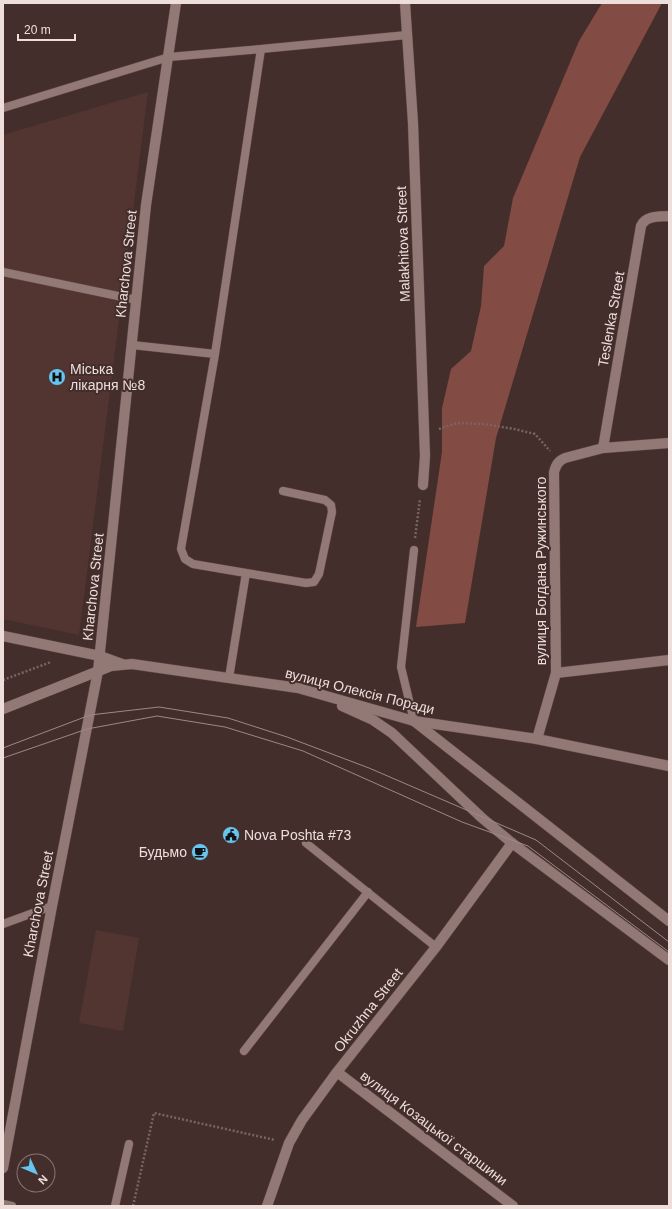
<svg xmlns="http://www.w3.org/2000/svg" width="672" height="1209" viewBox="0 0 672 1209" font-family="Arial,sans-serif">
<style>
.built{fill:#523530}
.green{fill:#824b43}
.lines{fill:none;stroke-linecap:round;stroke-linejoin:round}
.service-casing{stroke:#5d4a47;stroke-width:9}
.minor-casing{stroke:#5d4a47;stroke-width:11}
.tertiary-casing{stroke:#5d4a47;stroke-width:11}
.secondary-casing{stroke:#5d4a47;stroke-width:11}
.path{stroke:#786562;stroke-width:2.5;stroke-dasharray:2 2;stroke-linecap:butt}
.service{stroke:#937975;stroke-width:8}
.minor{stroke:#937975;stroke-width:10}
.tertiary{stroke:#937975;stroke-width:10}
.secondary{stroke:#937975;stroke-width:10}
.tram{stroke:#9b8987;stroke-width:1}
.labels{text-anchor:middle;stroke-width:4;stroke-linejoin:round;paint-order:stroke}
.street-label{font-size:14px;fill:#eddedc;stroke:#442e2b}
.poi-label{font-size:14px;fill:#eddedc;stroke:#442e2b;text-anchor:start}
</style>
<rect width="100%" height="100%" fill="#442e2b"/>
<path class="built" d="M148 92 79 635 3 619V135Z
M96 930 139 938 123 1031 79 1023Z"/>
<path class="green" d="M602 3H662L580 157 496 438 465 623 416 627 442 452V408L451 369 471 351 481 306 484 266 504 246 513 198 579 41Z"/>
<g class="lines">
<g class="service-casing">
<path id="service" d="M3 108 169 57 261 49
M3 272 137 300
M132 345 215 354
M246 573 306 583 314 582 319 574 332 512 331 505 325 500 283 491
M229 678 246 573 193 564 185 559 181 549 215 354 261 49 407 35
M414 721 401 667 414 550
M306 843 436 947
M3 924 52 906
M244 1051 368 892
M3 1204 12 1206
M115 1206 129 1144"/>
</g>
<g class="minor-casing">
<path id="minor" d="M405 3 413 123 425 456 423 485
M603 448 641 226C646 215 659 217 669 216
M3 636 100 656 122 664
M556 673 669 660
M537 739 556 673 554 472C556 465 558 461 565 458L603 448 669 443
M337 1072 513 1206
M3 1168 52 906 98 671 146 205 176 3
M267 1206 289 1143 302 1120 337 1072 436 947 512 843"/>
</g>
<g class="tertiary-casing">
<path id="tertiary" d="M414 721 537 739 669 766"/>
</g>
<g class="secondary-casing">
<path id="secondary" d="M342 706 373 720 392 733 482 818 512 843 669 960
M3 709 111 666 132 664 298 688 414 721 669 921"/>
</g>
<path class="path" d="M439 429 457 423 484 424 514 429 535 434 550 451
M415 538 420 499
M3 680 51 662
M133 1206 154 1113 275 1140"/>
<use href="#service" class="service"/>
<use href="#minor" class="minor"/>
<use href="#tertiary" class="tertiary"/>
<use href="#secondary" class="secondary"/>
<path class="tram" d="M3 748 90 715 159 707 228 718 287 737 369 768 536 840 669 942
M3 758 87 729 157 716 225 727 303 751 462 822 528 846 669 952"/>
</g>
<defs>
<g id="hospital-disc" transform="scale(0.9)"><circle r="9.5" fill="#67c4ef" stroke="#442e2b"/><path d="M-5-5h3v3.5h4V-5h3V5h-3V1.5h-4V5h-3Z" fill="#111"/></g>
<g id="civic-disc" transform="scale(0.9)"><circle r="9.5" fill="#67c4ef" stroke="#442e2b"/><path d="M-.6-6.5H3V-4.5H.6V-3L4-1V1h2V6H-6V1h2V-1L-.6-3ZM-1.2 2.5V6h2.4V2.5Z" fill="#111"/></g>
<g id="cafe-disc" transform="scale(0.9)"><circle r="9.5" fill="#67c4ef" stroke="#442e2b"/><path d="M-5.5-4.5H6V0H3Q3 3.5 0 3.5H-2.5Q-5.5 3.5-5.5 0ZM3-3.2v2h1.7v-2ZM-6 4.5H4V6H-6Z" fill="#111"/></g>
</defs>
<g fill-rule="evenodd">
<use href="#hospital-disc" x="57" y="377"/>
<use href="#civic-disc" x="231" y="835"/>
<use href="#cafe-disc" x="200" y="852"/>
</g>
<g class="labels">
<g class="street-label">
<text transform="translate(403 244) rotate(-92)" y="5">Malakhitova Street</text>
<text transform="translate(126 264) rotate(-84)" y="5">Kharchova Street</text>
<text transform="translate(611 319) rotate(-80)" y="5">Teslenka Street</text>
<text transform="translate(541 571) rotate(-90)" y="5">вулиця Богдана Ружинського</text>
<text transform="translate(93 587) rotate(-84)" y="5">Kharchova Street</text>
<text transform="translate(360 691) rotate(14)" y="5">вулиця Олексія Поради</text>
<text transform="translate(38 904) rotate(-79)" y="5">Kharchova Street</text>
<text transform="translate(368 1010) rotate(-52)" y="5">Okruzhna Street</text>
<text transform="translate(434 1128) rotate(37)" y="5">вулиця Козацької старшини</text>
</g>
<g class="poi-label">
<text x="70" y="374">Міська<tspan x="70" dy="16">лікарня №8</tspan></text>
<text x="244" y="840">Nova Poshta #73</text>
<text x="187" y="857" text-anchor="end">Будьмо</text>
</g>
</g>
<rect width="672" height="1209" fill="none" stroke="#eddedc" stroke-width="8"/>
<g transform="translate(36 1173) rotate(134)"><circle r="19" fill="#442e2b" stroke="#887472"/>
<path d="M0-3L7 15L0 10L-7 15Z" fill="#67c4ef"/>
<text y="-6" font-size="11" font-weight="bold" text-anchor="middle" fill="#eddedc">N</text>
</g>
<path d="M18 34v6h57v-6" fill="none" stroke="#eddedc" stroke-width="2"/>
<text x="24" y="34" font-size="12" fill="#eddedc" stroke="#442e2b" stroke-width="3" paint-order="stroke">20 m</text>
</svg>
